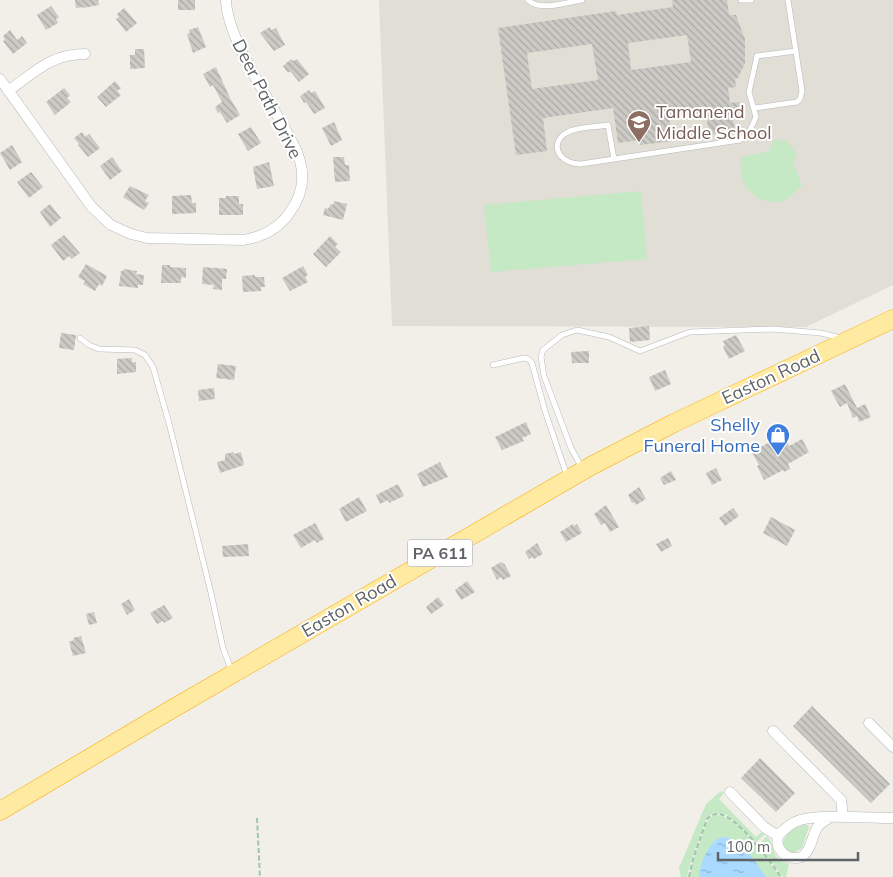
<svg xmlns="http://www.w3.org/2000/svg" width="893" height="877" viewBox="0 0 893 877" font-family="Mulish,sans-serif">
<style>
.education{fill:#e1ded6}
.green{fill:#c5e8c5}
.water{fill:url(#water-ripples)}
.building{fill:url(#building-back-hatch);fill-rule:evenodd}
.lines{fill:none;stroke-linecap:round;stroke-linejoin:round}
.service-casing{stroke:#b5b8bc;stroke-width:6}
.minor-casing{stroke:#b5b8bc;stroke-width:11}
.trunk-casing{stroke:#f9ab00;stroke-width:19}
.path{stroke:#9cc7a9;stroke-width:2;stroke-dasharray:5 2.5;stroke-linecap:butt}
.service{stroke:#fff;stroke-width:5}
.minor{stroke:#fff;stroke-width:10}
.trunk{stroke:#feeaa1;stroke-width:18}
.labels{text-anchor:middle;stroke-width:4;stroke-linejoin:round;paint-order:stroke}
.shield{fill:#fff;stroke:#8f9295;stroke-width:1}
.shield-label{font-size:16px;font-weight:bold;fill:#5f6368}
.street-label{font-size:18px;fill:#5f6368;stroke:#fff}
.education-label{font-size:18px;fill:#785e54;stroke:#fff;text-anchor:start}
.shop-label{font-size:18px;fill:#366cbe;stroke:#fff;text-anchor:end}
</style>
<defs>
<pattern id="water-ripples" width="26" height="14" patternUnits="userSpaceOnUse" patternTransform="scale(1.25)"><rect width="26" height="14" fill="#aadaff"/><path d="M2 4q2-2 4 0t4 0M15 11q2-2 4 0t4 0" fill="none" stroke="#8eb4d2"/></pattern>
<pattern id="building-back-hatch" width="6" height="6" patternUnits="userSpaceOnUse" patternTransform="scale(1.25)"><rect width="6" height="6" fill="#cccac5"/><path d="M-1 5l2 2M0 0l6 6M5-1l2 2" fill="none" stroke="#a9a8a4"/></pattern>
</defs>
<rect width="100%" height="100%" fill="#f1efe8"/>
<path class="education" d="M379 0H893V285L806 327 392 326Z"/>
<path class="green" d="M773 140 787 141 797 154 793 161 802 186C796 191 789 199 782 201 764 206 743 192 741 173 740 168 741 162 741 157L769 151Z
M641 191 647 259 491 272 484 205Z
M721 791 724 793 719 799 756 837 762 832 765 834 756 842 726 814 713 813 706 819 690 864 687 877H681L679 868 706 804Z
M717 815C738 817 768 860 780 877H690L693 861 707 822 711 817Z
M804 825H807L809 827 802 848 793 853 785 850 783 845C783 834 794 828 804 825Z
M767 836C777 846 768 858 789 864L786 877H783L760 846V843Z"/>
<path class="water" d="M723 837C743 839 755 862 766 877H699C700 863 709 840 723 837Z"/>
<path class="building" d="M75 0H98L99 5 83 8V7L76 8Z
M178 0H195V10H178Z
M672 0H727L729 15H736L745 39V63L738 78 735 79 736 87 728 88 730 103 739 102 741 110 732 111 735 131 709 135 706 112 669 117 672 141 640 145 639 140 618 143 613 108 543 118 547 151 516 155 498 28 616 11 617 15 673 7ZM687 35 691 62 631 70 628 43ZM592 44 598 80 532 89 527 53Z
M51 6 59 17 56 19 58 23 46 30 37 15Z
M124 8 137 23 126 32 116 19 119 17 117 14Z
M198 27 206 47 193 53 187 34 190 33 189 30Z
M270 27 271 30 276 28 285 45 274 51 260 33Z
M10 30 17 40 22 36 27 43 13 54 3 41 5 40 3 36Z
M135 49H144L145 68 130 69V55H135Z
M291 59 293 61 297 59 309 74 299 82 290 71 288 73 283 66Z
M216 67 230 98 240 115 227 123 220 112 218 113 215 107 222 102 213 85 210 87 203 74Z
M115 81 121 88 117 91 121 95 106 107 97 97Z
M64 88 70 95 67 98 71 102 55 115 46 102Z
M309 90 311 93 315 91 325 108 314 114 306 102 304 103 300 96Z
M334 122 342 140 331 146 322 128Z
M251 127 261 143 248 151 238 134Z
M82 132 85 137 89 134 100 148 88 157 78 145 79 144 74 138Z
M12 145 22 162 10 170 0 153Z
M112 157 122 171 110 180 100 166Z
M333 157H344L345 165H349L350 181 335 182Z
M269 162 274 186 257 189 253 167Z
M31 172 43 187 29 198 17 182Z
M130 186 149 195 145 201 149 203 144 210 123 197Z
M191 195 192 203H196V213L172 214V196Z
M226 196H239V204H243V215H219V198H226Z
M334 201 347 204 343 220 323 215 325 208 328 209 331 204 333 205Z
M50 204 61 218 50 227 40 212Z
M64 235 80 253 72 259 69 256 63 261 51 245Z
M330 236 338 244 335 247 341 252 326 267 313 254Z
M86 264 107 276 102 286 99 284 95 291 83 284 85 281 78 277Z
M162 265H170V267L186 268V278L181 277V283H161Z
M303 266 308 275 305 277 308 282 290 291 282 278Z
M203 267 227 269 226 279H222V290L213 289 214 285 202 284Z
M124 269 137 271 136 274 144 275 143 285H138V288L119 286 121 271H123Z
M255 275V277H264L265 287H261V291L243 292 242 276Z
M649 326 650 340 630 342 629 328Z
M61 333 76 335 74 350 59 348Z
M736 335 745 351 729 359 723 347 725 345 723 341Z
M589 351V363H572L571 352Z
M132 358V362H136V372L117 374V359Z
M218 364 236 366 234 380 216 378Z
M665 370 671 384 655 391 649 377Z
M845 384 857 408 865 404 871 417 859 422 857 416 853 418 847 403 840 407 831 391Z
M214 388 215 399 199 401 198 390Z
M526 422 531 434 522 438 524 441 502 450 495 437Z
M785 438 789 446 802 439 809 452 788 464 790 469 784 472 783 470 764 480 757 466 759 465 750 449 757 445 759 448 770 442 771 444Z
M234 452V454L241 452 244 465 220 473 217 462 225 460V454Z
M440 462 448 477 423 487 417 474Z
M716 468 722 480 712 485 706 473Z
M671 471 676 480 664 485 660 478Z
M398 484 404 496 389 503 388 500 380 504 376 495Z
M639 487 646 499 636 505 634 502 632 503 628 495Z
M359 497 367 511 346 522 339 509Z
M606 505 619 527 610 532 605 523 601 525 594 514Z
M733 508 739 516 725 526 719 518Z
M771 517 795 530 787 546 763 533Z
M315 523 324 539 317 543 315 540 301 548 293 535Z
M573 524 574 526 577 524 582 533 566 542 560 532Z
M668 538 672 546 661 552 656 544Z
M537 543 543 554 534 559 533 557 529 559 525 552Z
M248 544 249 556 223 557 222 546Z
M501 562 503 564 504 563 511 576 503 580 501 577 497 580 491 568Z
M467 581 475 592 461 600 455 590Z
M438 597 444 605 431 614 426 607Z
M129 599 135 610 127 615 121 604Z
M164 605 173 618 164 623 163 621 157 624 150 613Z
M94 612 97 623 89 625 86 614Z
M81 636 86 653 73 656 69 642 74 640 73 638Z
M812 706 890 784 871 803 793 726Z
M760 758 795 793 776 812 741 778Z"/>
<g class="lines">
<g class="service-casing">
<path id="service" d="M528 0C540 12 568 2 582 0
M741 0H751
M755 108 797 102 800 99 802 91 788 0
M614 159 608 125C597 127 577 127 568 132 548 142 558 164 581 164L740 140 749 132 756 117 749 92 757 56 796 51
M80 338 89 345 99 349 135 350 145 355 153 367 169 423 211 593 223 648 232 672
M493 365 524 358 528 359 532 363 545 411 567 476
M582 468 571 448 544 376 541 357 543 350 562 335 577 330 609 337 640 351 690 332 773 329 821 333 841 338"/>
</g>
<g class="minor-casing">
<path id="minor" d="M0 79 91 206 111 225 131 234 147 238 243 240C262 237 279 229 290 212 301 197 305 179 300 161 297 148 289 136 282 124 264 91 227 36 226 0
M8 91C35 72 51 54 85 54
M869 723 893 747
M773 731 841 800 843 817
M730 792 764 827 778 836
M829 818C825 821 819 824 817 828 811 838 810 859 795 858 789 858 784 855 781 851 777 846 777 842 778 836 784 829 791 823 800 820 822 814 869 818 893 818"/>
</g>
<g class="trunk-casing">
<path id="trunk" d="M0 811 167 712 591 466 674 423 893 319"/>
</g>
<path class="path" d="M257 818 260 877
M689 877 693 859 707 819C710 816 713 814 718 814 736 814 771 862 781 877"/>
<use href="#service" class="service"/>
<use href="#minor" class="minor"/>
<use href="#trunk" class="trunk"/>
</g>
<defs>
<g id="school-pin" transform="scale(1.25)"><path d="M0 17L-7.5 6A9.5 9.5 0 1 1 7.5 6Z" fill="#8d6e63" stroke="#fff"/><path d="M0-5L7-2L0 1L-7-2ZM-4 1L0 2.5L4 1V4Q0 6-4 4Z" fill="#fff"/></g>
<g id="shop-pin" transform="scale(1.25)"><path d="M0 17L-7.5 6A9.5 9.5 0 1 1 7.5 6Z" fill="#3f7fe0" stroke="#fff"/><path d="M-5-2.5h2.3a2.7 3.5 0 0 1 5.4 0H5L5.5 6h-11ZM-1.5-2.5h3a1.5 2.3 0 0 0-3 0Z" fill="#fff"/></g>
</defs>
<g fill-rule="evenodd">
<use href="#school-pin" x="639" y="122"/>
<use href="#shop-pin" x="778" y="435"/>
</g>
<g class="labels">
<rect class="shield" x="407.5" y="539.5" width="65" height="27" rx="4"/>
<g class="shield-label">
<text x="440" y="559">PA 611</text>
</g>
<g class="street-label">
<text transform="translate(267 99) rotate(63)" y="6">Deer Path Drive</text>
<text transform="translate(771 377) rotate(-25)" y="6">Easton Road</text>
<text transform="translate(349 606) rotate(-30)" y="6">Easton Road</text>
</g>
<g class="education-label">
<text x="656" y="118">Tamanend<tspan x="656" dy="21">Middle School</tspan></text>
</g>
<g class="shop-label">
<text x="760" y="431">Shelly<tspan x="760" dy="21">Funeral Home</tspan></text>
</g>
</g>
<path d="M718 852v8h140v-8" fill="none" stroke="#5f6368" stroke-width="2.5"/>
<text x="726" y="852" font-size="15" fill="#5f6368" stroke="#ffffff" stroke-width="4" paint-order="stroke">100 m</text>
</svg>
